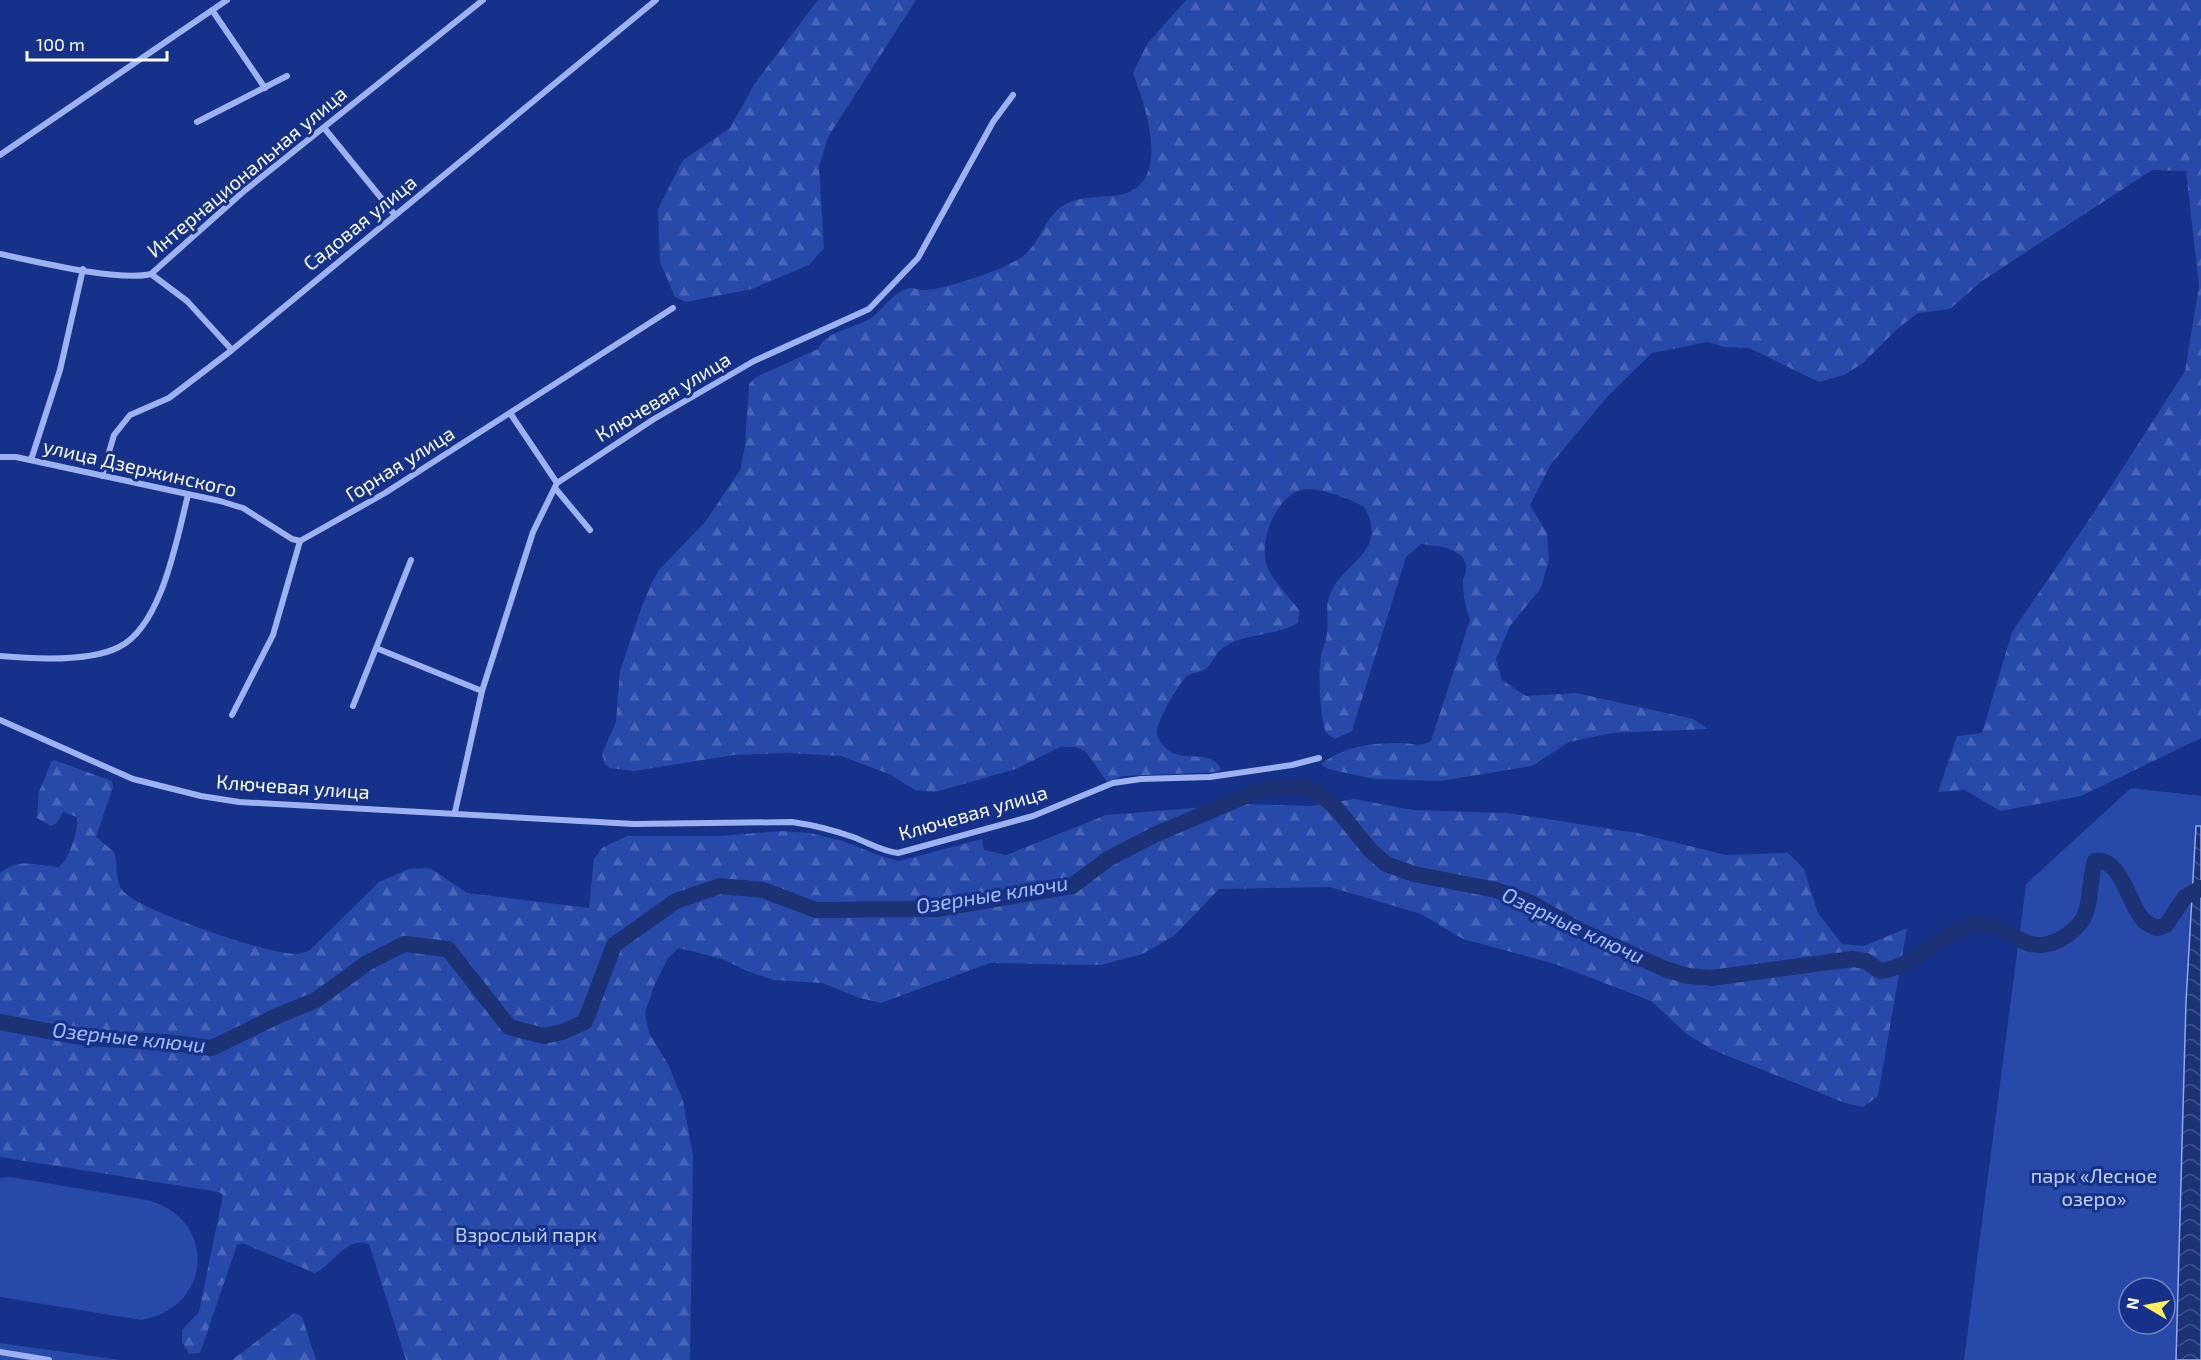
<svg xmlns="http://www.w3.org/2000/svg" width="2201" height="1360" viewBox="0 0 2201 1360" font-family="'Exo 2',sans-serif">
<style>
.green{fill:#2749a9;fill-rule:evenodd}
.forest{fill:url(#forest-firs)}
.water{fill:url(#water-waves);stroke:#8faaf2;stroke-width:1.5}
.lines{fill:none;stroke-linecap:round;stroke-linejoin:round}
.river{stroke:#1d3275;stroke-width:16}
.minor{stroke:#9db2ef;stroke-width:6}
.labels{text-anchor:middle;stroke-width:6;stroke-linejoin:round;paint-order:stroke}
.street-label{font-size:20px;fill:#fff;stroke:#15318a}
.park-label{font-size:20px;fill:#c3d2fb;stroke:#15318a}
.water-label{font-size:21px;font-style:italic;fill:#a9bdf7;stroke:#15318a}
</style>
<defs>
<pattern id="forest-firs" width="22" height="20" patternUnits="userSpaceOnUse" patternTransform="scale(1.5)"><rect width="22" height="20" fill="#2749a9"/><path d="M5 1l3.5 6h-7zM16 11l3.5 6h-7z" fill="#4764b6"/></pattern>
<pattern id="water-waves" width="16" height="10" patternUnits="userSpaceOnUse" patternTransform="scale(1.5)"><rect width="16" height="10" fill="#1d3275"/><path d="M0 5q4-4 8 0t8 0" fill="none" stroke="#3f518a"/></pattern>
</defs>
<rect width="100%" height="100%" fill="#15318a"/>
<path class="green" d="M2131 788 2201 796V1360H1964L2026 884ZM2129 1288H2165V1324H2129Z
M11 1177 147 1200C218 1218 213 1308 141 1320L0 1297V1178Z
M0 1343 121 1360H0Z"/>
<path class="forest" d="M818 0H916L828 137 819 167 824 248 809 265 752 289 686 302 675 297 660 262 658 209 683 160 730 128 755 83Z
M1186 0H2201V738L2081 796 2000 811 1965 790 1938 792 1957 736 1982 733 2012 632 2101 502 2185 371 2199 286 2186 171 2152 170 1982 281 1950 309 1918 313 1898 328 1863 363 1844 375 1819 382 1749 348 1724 347 1708 342 1652 353 1608 396 1551 464 1530 505 1547 533 1549 560 1541 588 1510 626 1496 659 1502 680 1526 696 1576 693 1693 719 1708 729 1611 733 1569 742 1532 766 1440 781 1374 779 1328 769 1321 764C1345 746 1371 743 1400 743 1413 743 1420 748 1431 741L1470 620C1466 608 1463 596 1463 583 1463 578 1466 574 1466 569 1468 548 1436 546 1421 544L1406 557 1352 731 1335 739C1329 736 1325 733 1324 726 1320 709 1318 673 1321 656 1322 649 1326 642 1327 634 1329 622 1325 608 1329 597 1340 562 1391 553 1364 507 1351 499 1316 486 1302 490 1275 496 1257 545 1268 569 1275 583 1289 597 1299 610L1298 623C1276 636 1246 633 1224 647 1217 651 1213 662 1207 668 1201 673 1192 672 1186 677 1179 683 1156 723 1157 732 1157 737 1160 741 1162 744 1180 767 1210 746 1221 769L1217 772 1123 776 1107 782 1086 752 1076 747H1060L1016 769 935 792 915 790 889 774 841 756 786 753 734 755 634 771 610 768 605 764 602 754 616 722 620 671 642 606 652 582 659 570 706 521 740 470 745 446 749 384 756 377 818 349C826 330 855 329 871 318 884 309 894 290 911 288 915 288 920 290 924 290 945 290 1005 269 1022 257 1039 245 1044 219 1061 207 1080 194 1102 199 1123 194 1173 181 1144 103 1133 73L1147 44Z
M54 760 112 781 113 787 96 837 114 852C119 865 114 880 123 891 138 910 270 955 296 954 300 954 305 952 309 951L379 882 409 869 430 868 467 893 589 908 594 859 602 848 627 836H720L780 831 810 833 843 841 878 855 899 861 982 839 984 850 1006 855 1106 815 1244 804 1311 806 1354 799 1413 810 1508 813 1637 833 1726 855 1788 853 1804 869 1818 913 1842 944 1864 946 1907 928 1878 1096 1863 1107 1845 1103 1713 1050 1688 1035 1651 1001 1555 964 1463 939 1421 914 1330 887 1219 889 1174 936 1142 954 1101 965 990 963 881 1003 860 998 822 983 774 980 747 971 722 959 679 948 668 958 655 984 645 1012 649 1033 668 1064 683 1101 693 1156 690 1360H406L369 1244C345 1236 334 1265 315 1273L242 1243 237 1245 200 1353 189 1354 182 1342V1330L199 1312 223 1195 219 1192 0 1157V873C20 857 36 866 59 867 69 860 79 829 77 817L63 812 57 823 51 826 37 818 39 792 51 762Z
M294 1313 302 1317 316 1360H232Z"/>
<path class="water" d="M2196 826H2201V1360H2176L2186 1002Z"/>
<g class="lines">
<path class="river" d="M0 1022 85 1038 165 1042 212 1048 277 1016 316 1000 367 963 404 944 448 949 509 1027 544 1036 562 1032 585 1022 614 945 676 901 720 886 763 890 816 910 936 909 1072 886 1108 859 1154 835 1260 790 1303 786 1318 792 1337 809 1370 850 1386 864 1414 874 1496 890 1531 903 1579 930 1665 969 1688 976 1711 978 1852 959 1866 961 1880 971C1915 967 1939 933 1974 925 2007 917 2020 959 2059 940 2067 936 2078 927 2083 919 2092 902 2089 879 2095 861 2121 856 2129 906 2144 921 2148 924 2153 926 2157 928L2166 925 2185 897 2201 888"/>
<path class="minor" d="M212 10 265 88
M197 122 287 76
M325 129 395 215
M0 155 227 0
M0 254C34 261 119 282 151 274L243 192 483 0
M151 274 187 301 232 350
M510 413 557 483
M0 457H16L220 501 243 508 292 539 300 541
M31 460 60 370 83 269
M102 476 114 435 130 415 169 398 232 350 656 0
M555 488 590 530
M300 541 385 493 673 308
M376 648 482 691
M0 656C33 659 90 662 119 647 162 626 177 538 188 495
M353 706 411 560
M232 715 273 635 300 541
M0 720 133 779 201 796 239 802 634 824 792 822C813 825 833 830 853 837 869 843 881 851 898 853L1033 816 1113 783 1141 779 1210 777 1292 765 1319 758
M455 812 482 691 533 532 557 483 654 419 754 361 869 309 918 258 993 122 1013 95
M0 1352 49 1360"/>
</g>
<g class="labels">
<g class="street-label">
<text transform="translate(247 172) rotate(-40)" y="7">Интернациональная улица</text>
<text transform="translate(360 223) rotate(-39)" y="7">Садовая улица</text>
<text transform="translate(663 397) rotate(-31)" y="7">Ключевая улица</text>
<text transform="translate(400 464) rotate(-32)" y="7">Горная улица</text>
<text transform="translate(140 468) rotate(13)" y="7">улица Дзержинского</text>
<text transform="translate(293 787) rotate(4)" y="7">Ключевая улица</text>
<text transform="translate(973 813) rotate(-16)" y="7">Ключевая улица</text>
</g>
<g class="park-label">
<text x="2094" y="1183">парк «Лесное<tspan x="2094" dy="23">озеро»</tspan></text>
<text x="526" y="1242">Взрослый парк</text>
</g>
<g class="water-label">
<text transform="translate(992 895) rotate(-9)" y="7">Озерные ключи</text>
<text transform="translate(1573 926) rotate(25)" y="7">Озерные ключи</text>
<text transform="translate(129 1038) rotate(6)" y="7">Озерные ключи</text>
</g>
</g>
<g transform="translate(2147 1306) rotate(280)"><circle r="28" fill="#15318a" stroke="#7383b9" stroke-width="1.5"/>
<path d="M0-4.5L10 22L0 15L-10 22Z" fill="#ffef5b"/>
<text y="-9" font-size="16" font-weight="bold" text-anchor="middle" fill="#ffffff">N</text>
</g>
<path d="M27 51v9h140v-9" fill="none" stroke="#ffffff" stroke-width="3"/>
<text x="36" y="51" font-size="18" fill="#ffffff" stroke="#15318a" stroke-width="4.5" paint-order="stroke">100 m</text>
</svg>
